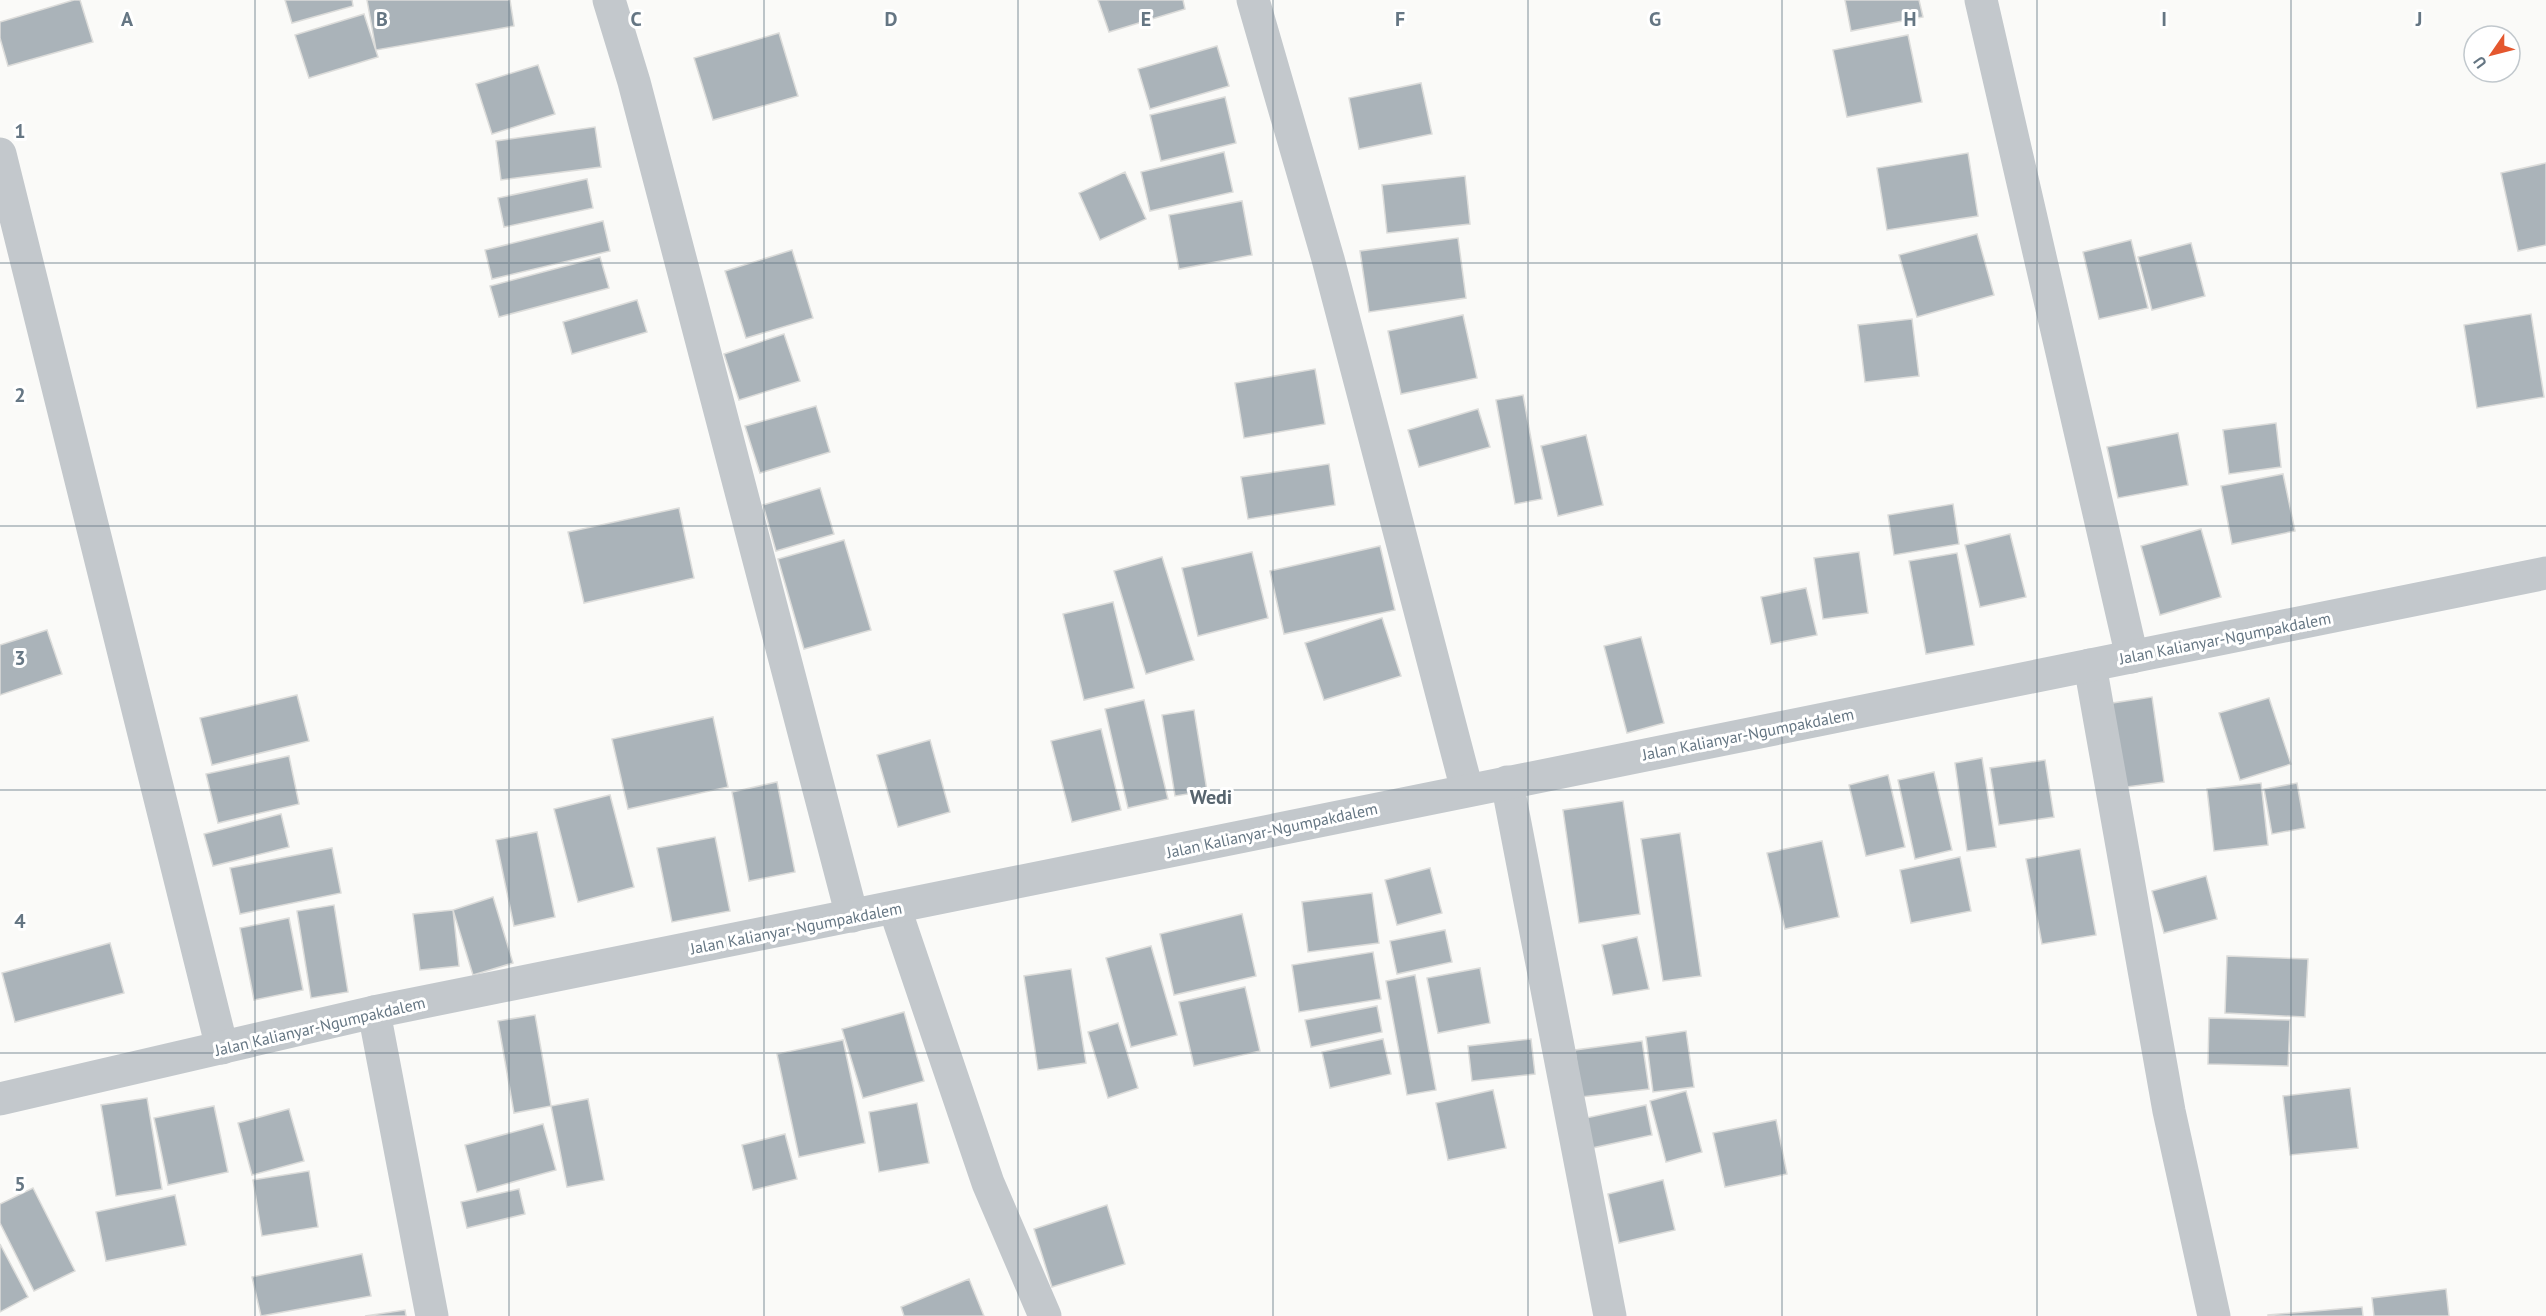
<svg xmlns="http://www.w3.org/2000/svg" width="2546" height="1316" viewBox="0 0 2546 1316" font-family="'PT Sans',sans-serif">
<style>
.building{fill:#aab3b9;stroke:#dcdcda;stroke-width:1.5}
.lines{fill:none;stroke-linecap:round;stroke-linejoin:round}
.minor{stroke:#c3c8cc;stroke-width:33}
.tertiary{stroke:#c3c8cc;stroke-width:33}
.grid{fill:none;stroke:#657683;stroke-width:1.5;stroke-opacity:0.55}
.labels{text-anchor:middle;stroke-width:6;stroke-linejoin:round;paint-order:stroke}
.street-label{font-size:16px;fill:#657683;stroke:#fff}
.quarter-label{font-size:20px;font-weight:bold;fill:#57646e;stroke:#fff}
.grid-label{font-size:20px;text-anchor:middle;font-weight:bold;fill:#657683;stroke:#fff;stroke-width:6;stroke-linejoin:round;paint-order:stroke}
</style>
<rect width="100%" height="100%" fill="#fafaf8"/>
<path class="building" d="M74 0H80L93 42 8 66 0 38V22Z
M285 0H352L353 6 292 23Z
M367 0H510L514 26 376 50Z
M1098 0H1183L1185 9 1109 32Z
M1845 0H1919L1923 17 1851 31Z
M364 14 378 57 309 78 295 35Z
M779 33 798 96 713 120 694 58Z
M1908 35 1922 102 1847 117 1833 50Z
M1217 46 1229 86 1150 109 1138 69Z
M538 65 555 114 492 134 476 84Z
M1421 83 1432 134 1359 149 1349 98Z
M1225 97 1236 143 1161 161 1150 115Z
M595 127 601 167 501 180 496 141Z
M1224 152 1233 192 1150 211 1141 172Z
M1968 153 1978 216 1887 230 1877 168Z
M2546 163V245L2518 251 2501 173Z
M1125 172 1146 219 1100 240 1079 193Z
M1465 176 1470 224 1387 233 1382 185Z
M587 179 593 208 504 227 498 198Z
M1242 201 1252 255 1179 269 1169 215Z
M603 221 610 251 492 279 485 250Z
M1977 234 1994 295 1917 317 1899 255Z
M1458 238 1466 298 1369 312 1360 251Z
M2131 240 2148 308 2099 319 2083 252Z
M2191 243 2205 296 2152 310 2138 257Z
M792 250 813 318 746 338 725 271Z
M600 257 609 288 499 317 490 286Z
M637 300 647 332 572 354 563 322Z
M2531 314 2544 397 2477 408 2464 325Z
M1463 315 1477 378 1401 394 1388 331Z
M1912 319 1919 376 1865 382 1858 325Z
M784 334 800 381 739 400 724 354Z
M1315 369 1325 424 1244 438 1235 383Z
M1523 395 1542 499 1515 504 1496 400Z
M816 406 830 452 760 473 745 426Z
M1478 409 1490 447 1419 467 1408 430Z
M2276 423 2281 467 2229 474 2223 430Z
M2178 433 2188 485 2118 498 2107 447Z
M1586 435 1603 505 1558 516 1541 446Z
M1329 464 1335 505 1248 519 1241 477Z
M2283 474 2295 531 2232 544 2221 486Z
M820 488 834 534 776 551 763 505Z
M1953 504 1959 544 1894 555 1888 515Z
M679 508 694 578 584 603 568 532Z
M2201 529 2221 597 2160 615 2141 546Z
M2010 534 2026 597 1980 607 1965 545Z
M844 540 871 630 804 649 778 559Z
M1380 546 1395 610 1284 634 1270 571Z
M1252 552 1268 618 1198 636 1182 568Z
M1859 552 1868 613 1823 619 1814 558Z
M1957 553 1974 645 1926 654 1909 561Z
M1162 557 1194 660 1146 674 1114 571Z
M1806 588 1817 635 1771 644 1761 597Z
M1113 602 1134 688 1084 700 1063 614Z
M1382 618 1401 676 1324 700 1305 643Z
M47 630 62 674 0 695V645Z
M1641 637 1664 723 1627 733 1604 646Z
M297 695 309 741 212 765 200 718Z
M2152 697 2164 782 2119 788 2106 704Z
M2269 698 2291 764 2240 780 2219 713Z
M1144 700 1168 799 1128 808 1105 709Z
M1194 710 1207 791 1175 796 1162 715Z
M713 717 728 787 628 809 612 739Z
M1101 729 1121 810 1072 822 1051 741Z
M930 740 950 812 898 827 877 755Z
M289 756 299 804 218 823 206 774Z
M1982 758 1996 847 1967 851 1955 763Z
M2045 760 2054 817 1999 825 1990 768Z
M1934 772 1952 850 1915 859 1898 780Z
M1888 775 1905 847 1866 856 1849 785Z
M777 782 795 872 749 881 732 792Z
M2261 783 2268 845 2214 851 2207 789Z
M2297 783 2305 828 2272 834 2264 789Z
M610 795 634 887 578 902 554 809Z
M1623 801 1640 914 1579 923 1563 810Z
M281 814 289 847 213 866 204 834Z
M537 832 555 917 514 926 496 840Z
M1680 833 1701 976 1663 981 1641 839Z
M715 837 730 911 672 922 657 848Z
M1822 841 1839 917 1785 929 1767 853Z
M332 848 341 893 240 914 230 868Z
M2080 849 2096 935 2042 944 2026 859Z
M1960 857 1971 911 1911 923 1900 870Z
M1430 868 1442 913 1397 925 1385 880Z
M2206 876 2217 919 2164 933 2152 891Z
M1372 893 1379 943 1308 952 1302 902Z
M493 897 513 963 473 975 453 910Z
M334 905 348 992 311 998 297 911Z
M453 910 459 966 420 970 413 914Z
M1242 914 1256 976 1174 995 1160 934Z
M289 918 303 990 254 1000 240 928Z
M1445 930 1452 962 1397 974 1390 941Z
M1637 937 1649 989 1613 995 1602 945Z
M110 943 124 993 15 1022 2 973Z
M1151 946 1177 1035 1131 1047 1106 958Z
M1373 952 1381 999 1299 1012 1292 965Z
M2227 956 2308 959 2305 1017 2225 1013Z
M1480 968 1490 1023 1438 1033 1427 978Z
M1071 969 1086 1063 1038 1070 1024 976Z
M1415 975 1436 1090 1407 1095 1386 981Z
M1245 987 1260 1051 1194 1066 1179 1002Z
M1377 1006 1382 1032 1311 1047 1305 1020Z
M904 1012 924 1081 863 1098 842 1029Z
M535 1015 551 1106 514 1113 498 1021Z
M2209 1018 2290 1020 2288 1066 2208 1064Z
M1118 1023 1138 1088 1108 1098 1088 1032Z
M1686 1031 1694 1087 1653 1092 1646 1037Z
M1383 1039 1391 1074 1330 1088 1322 1052Z
M1531 1039 1535 1074 1472 1081 1468 1046Z
M843 1040 865 1143 799 1157 777 1054Z
M1642 1041 1649 1089 1581 1097 1575 1050Z
M2350 1088 2358 1148 2290 1155 2283 1096Z
M1493 1090 1506 1148 1448 1160 1436 1103Z
M1686 1091 1702 1152 1666 1162 1650 1101Z
M147 1098 162 1189 116 1196 101 1105Z
M588 1099 604 1180 567 1187 551 1106Z
M917 1103 929 1163 879 1172 869 1112Z
M1646 1105 1652 1135 1592 1148 1586 1118Z
M214 1106 228 1172 168 1185 154 1118Z
M289 1109 304 1161 252 1175 238 1123Z
M1776 1120 1787 1174 1725 1187 1713 1133Z
M543 1124 556 1170 477 1192 465 1145Z
M785 1134 797 1179 753 1190 742 1145Z
M309 1171 318 1227 262 1236 253 1180Z
M1663 1180 1675 1230 1619 1243 1608 1194Z
M33 1188 75 1271 34 1291 0 1223V1204Z
M519 1189 525 1214 467 1228 461 1202Z
M175 1195 186 1245 106 1261 96 1212Z
M1107 1205 1125 1264 1052 1287 1034 1229Z
M0 1244 28 1297 0 1312Z
M362 1254 371 1296 261 1316 252 1277Z
M969 1279 984 1316H904L901 1307Z
M2446 1289 2449 1316H2374L2372 1298Z
M2362 1307 2363 1316H2268V1315Z
M405 1310 406 1316H365Z"/>
<g class="lines">
<path class="minor" d="M609 0 634 82 852 916
M1253 0 1328 259 1467 790
M1981 0 2132 657
M0 154 222 1048
M2090 665 2169 1111 2214 1316
M1507 782 1610 1316
M895 909 988 1183 1045 1316
M374 1012 432 1316"/>
<path class="tertiary" d="M0 1099 374 1012 2546 573"/>
</g>
<path class="grid" d="M255 0V1316M509 0V1316M764 0V1316M1018 0V1316M1273 0V1316M1528 0V1316M1782 0V1316M2037 0V1316M2291 0V1316M0 263H2546M0 526H2546M0 790H2546M0 1053H2546"/>
<g class="labels">
<g class="street-label">
<text transform="translate(2225 638) rotate(-11)" y="6">Jalan Kalianyar-Ngumpakdalem</text>
<text transform="translate(1748 734) rotate(-11)" y="6">Jalan Kalianyar-Ngumpakdalem</text>
<text transform="translate(1272 830) rotate(-12)" y="6">Jalan Kalianyar-Ngumpakdalem</text>
<text transform="translate(796 928) rotate(-11)" y="6">Jalan Kalianyar-Ngumpakdalem</text>
<text transform="translate(320 1026) rotate(-13)" y="6">Jalan Kalianyar-Ngumpakdalem</text>
</g>
<g class="quarter-label">
<text x="1211" y="804">Wedi</text>
</g>
</g>
<g class="grid-label">
<text x="127" y="26">A</text>
<text x="382" y="26">B</text>
<text x="636" y="26">C</text>
<text x="891" y="26">D</text>
<text x="1146" y="26">E</text>
<text x="1400" y="26">F</text>
<text x="1655" y="26">G</text>
<text x="1910" y="26">H</text>
<text x="2164" y="26">I</text>
<text x="2419" y="26">J</text>
<text x="20" y="138">1</text>
<text x="20" y="402">2</text>
<text x="20" y="665">3</text>
<text x="20" y="928">4</text>
<text x="20" y="1191">5</text>
</g>
<g transform="translate(2492 54) rotate(235)"><circle r="28" fill="#ffffff" stroke="#c1c8cd" stroke-width="1.5"/>
<path d="M0-4.5L10 22L0 15L-10 22Z" fill="#e4572e"/>
<text y="-9" font-size="16" font-weight="bold" text-anchor="middle" fill="#657683">U</text>
</g>
</svg>
